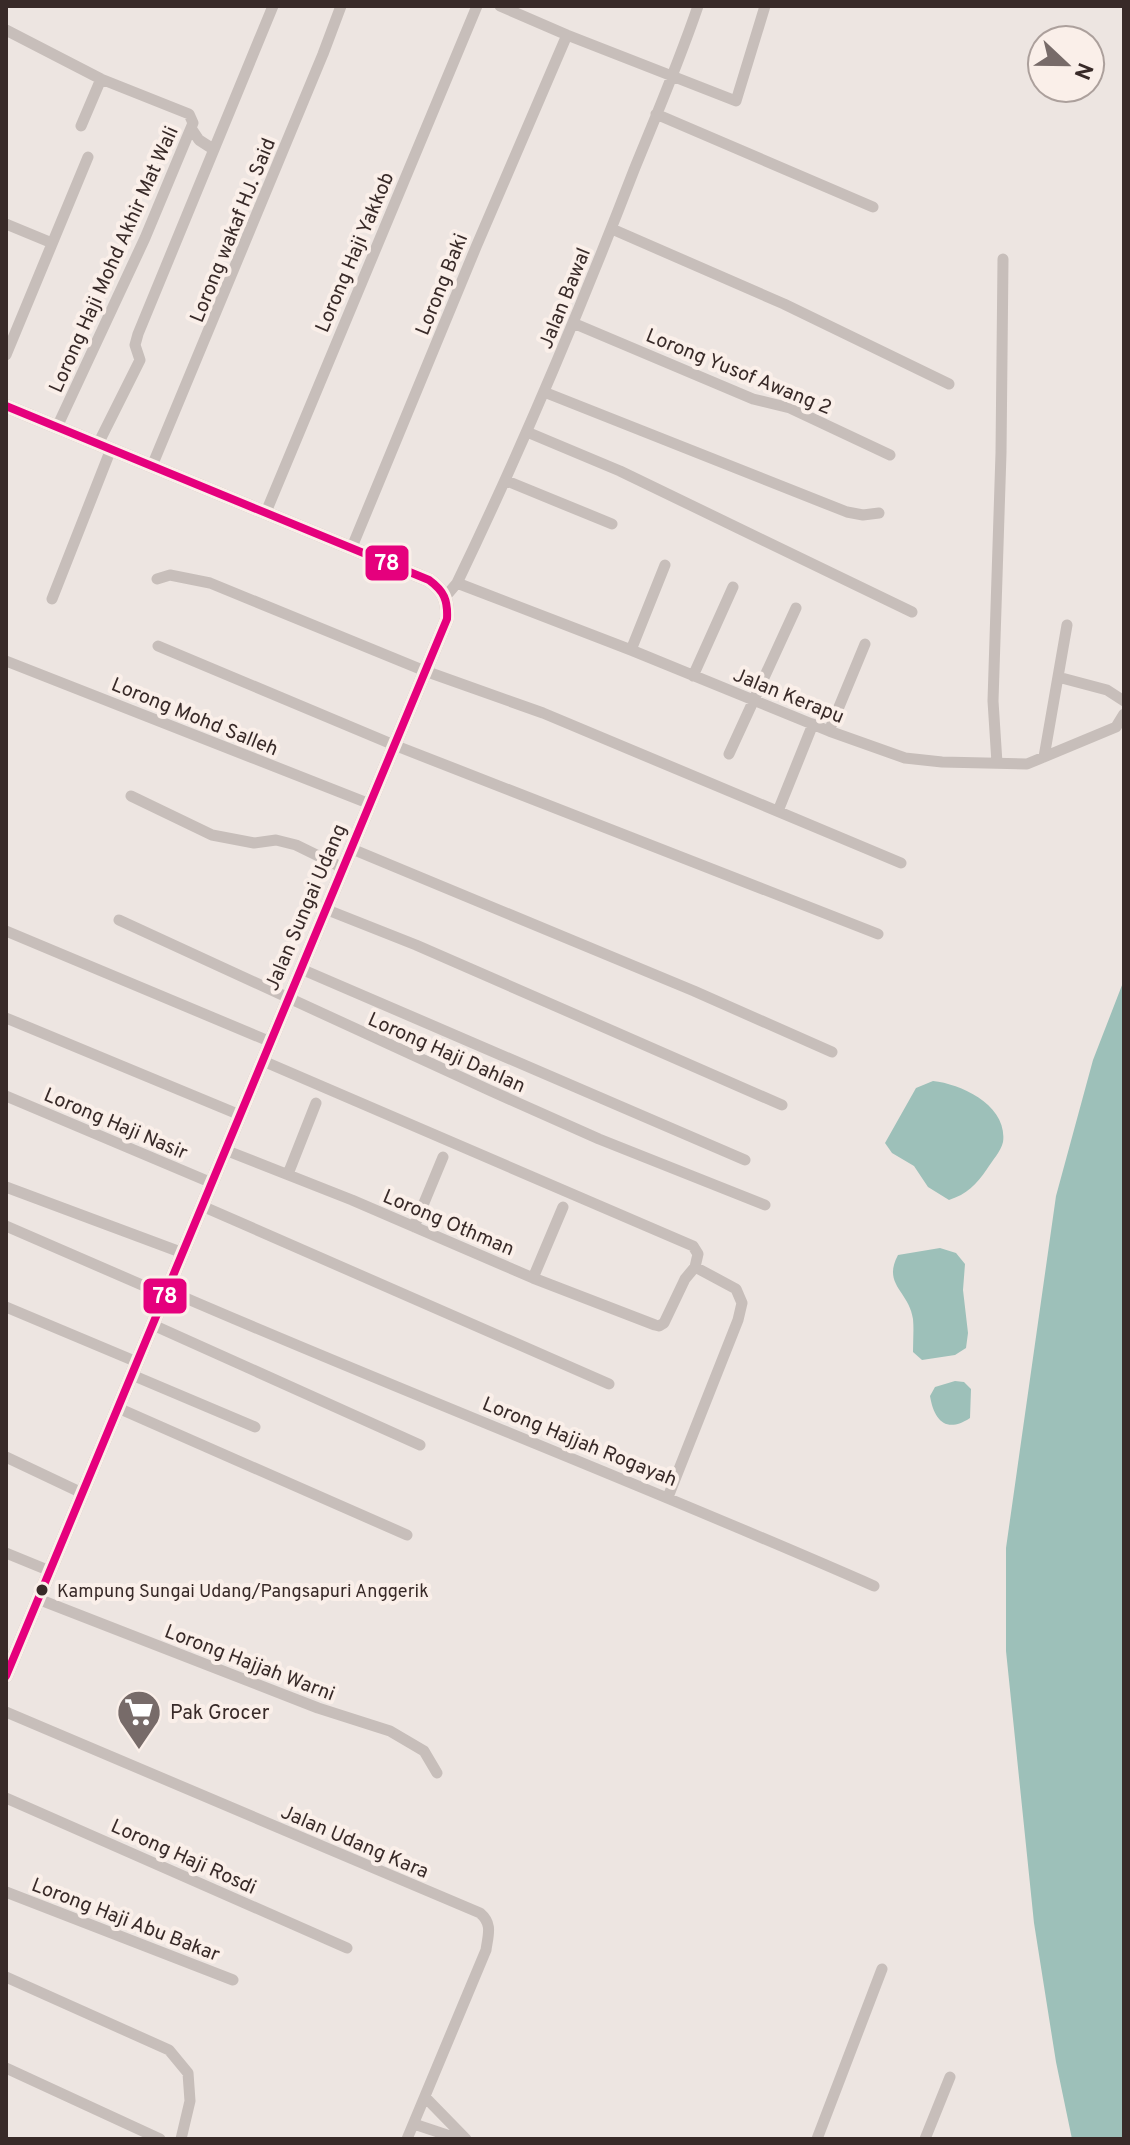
<svg xmlns="http://www.w3.org/2000/svg" width="1130" height="2145" viewBox="0 0 1130 2145" font-family="Overpass,sans-serif">
<style>
.water{fill:#9dc0b9}
.lines{fill:none;stroke-linecap:round;stroke-linejoin:round}
.minor{stroke:#c7beba;stroke-width:11}
.tertiary{stroke:#c7beba;stroke-width:14}
.bus-1-casing{stroke:#faefe9;stroke-width:14}
.bus-1{stroke:#e5007d;stroke-width:8}
.bus-dot{fill:#382a28;stroke:#faefe9;stroke-width:3}
.labels{text-anchor:middle;stroke-width:8;stroke-linejoin:round;paint-order:stroke}
.bus-label{font-size:18px;fill:#382a28;stroke:#faefe9;text-anchor:start}
.street-label{font-size:20px;fill:#382a28;stroke:#faefe9}
.poi-label{font-size:20px;fill:#382a28;stroke:#faefe9;text-anchor:start}
.line-badge{stroke:#faefe9;stroke-width:3}
.badge-label{font-size:22px;text-anchor:middle;font-weight:bold;fill:#fff}
</style>
<rect width="100%" height="100%" fill="#ede5e1"/>
<path class="water" d="M1124 980V2139H1072L1056 2062 1034 1923 1006 1651V1548L1056 1196 1093 1060Z
M933 1081C962 1084 1008 1106 1003 1142 1001 1151 992 1161 987 1169 976 1185 967 1194 949 1200L928 1187 914 1166 892 1153 885 1143 916 1088Z
M940 1248 956 1253 965 1264 963 1290 968 1333 966 1348 955 1355 922 1360 913 1352C913 1341 914 1330 913 1319 909 1291 882 1285 898 1255Z
M955 1381 964 1382 971 1389 970 1418C946 1434 934 1420 930 1396L935 1387Z"/>
<g class="lines">
<path class="minor" d="M500 6 567 35 736 101 765 6
M6 30 101 79 189 114 193 123 145 238 57 427
M656 114 873 207
M81 126 101 79
M191 128 199 140 213 149
M6 224 52 243
M612 229 784 304 949 384
M573 323 753 399 790 408 890 455
M6 355 88 157
M544 392 847 512 863 515 879 513
M527 432 620 471 912 612
M98 444 140 360 135 345 138 334 273 6
M152 466 323 54 341 6
M507 481 612 524
M266 512 477 6
M352 547 476 247 567 35
M157 579 170 575 210 583 425 671 543 713 901 863
M457 583 631 650 829 731 905 758 942 762 1027 764 1116 727 1124 714
M446 596 457 583C522 448 580 310 634 170 656 116 679 62 698 6
M52 599 111 449
M158 646 394 745 878 934
M631 650 665 565
M6 661 370 804
M693 676 733 587
M1058 677 1107 690 1124 701
M829 731 865 644
M729 754 796 608
M1044 757 1067 625
M997 763 993 701 1001 453 1003 259
M131 796 212 835 254 843 276 840 296 845 343 868
M778 811 813 724
M352 849 694 991 832 1052
M325 909 416 945 782 1105
M119 920 489 1090 599 1139 765 1205
M6 931 271 1042
M301 969 745 1160
M6 1018 240 1115
M263 1061 693 1246 698 1254 695 1267
M6 1096 212 1183
M225 1150 352 1200 533 1278 655 1325 659 1326 664 1323 685 1279 695 1267 736 1289 742 1303 738 1320 668 1497
M288 1174 316 1103
M6 1187 183 1253
M202 1206 609 1384
M6 1226 165 1295
M414 1227 443 1157
M533 1278 563 1207
M167 1290C402 1392 640 1483 874 1586
M6 1307 137 1362
M153 1325 420 1445
M132 1375 255 1427
M118 1408 407 1535
M6 1457 82 1493
M6 1553 50 1571
M38 1599 318 1708 390 1731 424 1751 437 1773
M6 1712 480 1913C493 1924 488 1935 486 1950L407 2139
M6 1798 347 1948
M6 1892 233 1980
M6 1977 169 2050 188 2073 190 2101 181 2139
M6 2068 160 2139
M425 2097 466 2139
M414 2124 459 2139
M817 2139 882 1969
M925 2139 950 2077"/>
<path class="tertiary" d="M6 406 429 580C444 591 448 600 447 619L6 1676"/>
<g class="bus-1-casing">
<path id="bus-1" d="M6 406 429 580C444 591 448 600 447 619L6 1676"/>
</g>
<use href="#bus-1" class="bus-1"/>
</g>
<defs>
<g id="supermarket-pin" transform="scale(2.3)"><path d="M0 17L-7.5 6A9.5 9.5 0 1 1 7.5 6Z" fill="#776b69" stroke="#faefe9"/><path d="M-6-5.5h2.5l.6 2H6L4.5 2H-2.5L-4.4-4H-6ZM-1.5 3.2a1.3 1.3 0 1 0 .1 0ZM3 3.2a1.3 1.3 0 1 0 .1 0Z" fill="#fff"/></g>
</defs>
<g fill-rule="evenodd">
<use href="#supermarket-pin" x="139" y="1712"/>
</g>
<circle class="bus-dot" cx="42" cy="1590" r="7"/>
<g class="labels">
<g class="bus-label">
<text x="57" y="1597">Kampung Sungai Udang/Pangsapuri Anggerik</text>
</g>
<g class="street-label">
<text transform="translate(232 230) rotate(-68)" y="7">Lorong wakaf HJ. Said</text>
<text transform="translate(354 252) rotate(-67)" y="7">Lorong Haji Yakkob</text>
<text transform="translate(113 259) rotate(-66)" y="7">Lorong Haji Mohd Akhir Mat Wali</text>
<text transform="translate(441 284) rotate(-68)" y="7">Lorong Baki</text>
<text transform="translate(564 298) rotate(-68)" y="7">Jalan Bawal</text>
<text transform="translate(739 371) rotate(22)" y="7">Lorong Yusof Awang 2</text>
<text transform="translate(789 695) rotate(22)" y="7">Jalan Kerapu</text>
<text transform="translate(195 716) rotate(22)" y="7">Lorong Mohd Salleh</text>
<text transform="translate(305 907) rotate(-67)" y="7">Jalan Sungai Udang</text>
<text transform="translate(447 1052) rotate(24)" y="7">Lorong Haji Dahlan</text>
<text transform="translate(116 1123) rotate(23)" y="7">Lorong Haji Nasir</text>
<text transform="translate(449 1222) rotate(23)" y="7">Lorong Othman</text>
<text transform="translate(580 1441) rotate(22)" y="7">Lorong Hajjah Rogayah</text>
<text transform="translate(250 1662) rotate(21)" y="7">Lorong Hajjah Warni</text>
<text transform="translate(355 1841) rotate(23)" y="7">Jalan Udang Kara</text>
<text transform="translate(184 1856) rotate(24)" y="7">Lorong Haji Rosdi</text>
<text transform="translate(126 1919) rotate(21)" y="7">Lorong Haji Abu Bakar</text>
</g>
<g class="poi-label">
<text x="170" y="1719">Pak Grocer</text>
</g>
</g>
<g class="line-badge">
<rect x="364" y="544" width="46" height="38" rx="8" fill="#e5007d"/>
<rect x="142" y="1277" width="46" height="38" rx="8" fill="#e5007d"/>
</g>
<g class="badge-label">
<text x="387" y="570">78</text>
<text x="165" y="1303">78</text>
</g>
<rect width="1130" height="2145" fill="none" stroke="#382a28" stroke-width="16"/>
<g transform="translate(1066 64) rotate(112)"><circle r="38" fill="#faefe9" stroke="#aca09c" stroke-width="2"/>
<path d="M0-6L14 30L0 20L-14 30Z" fill="#776b69"/>
<text y="-12" font-size="22" font-weight="bold" text-anchor="middle" fill="#382a28">N</text>
</g>
</svg>
